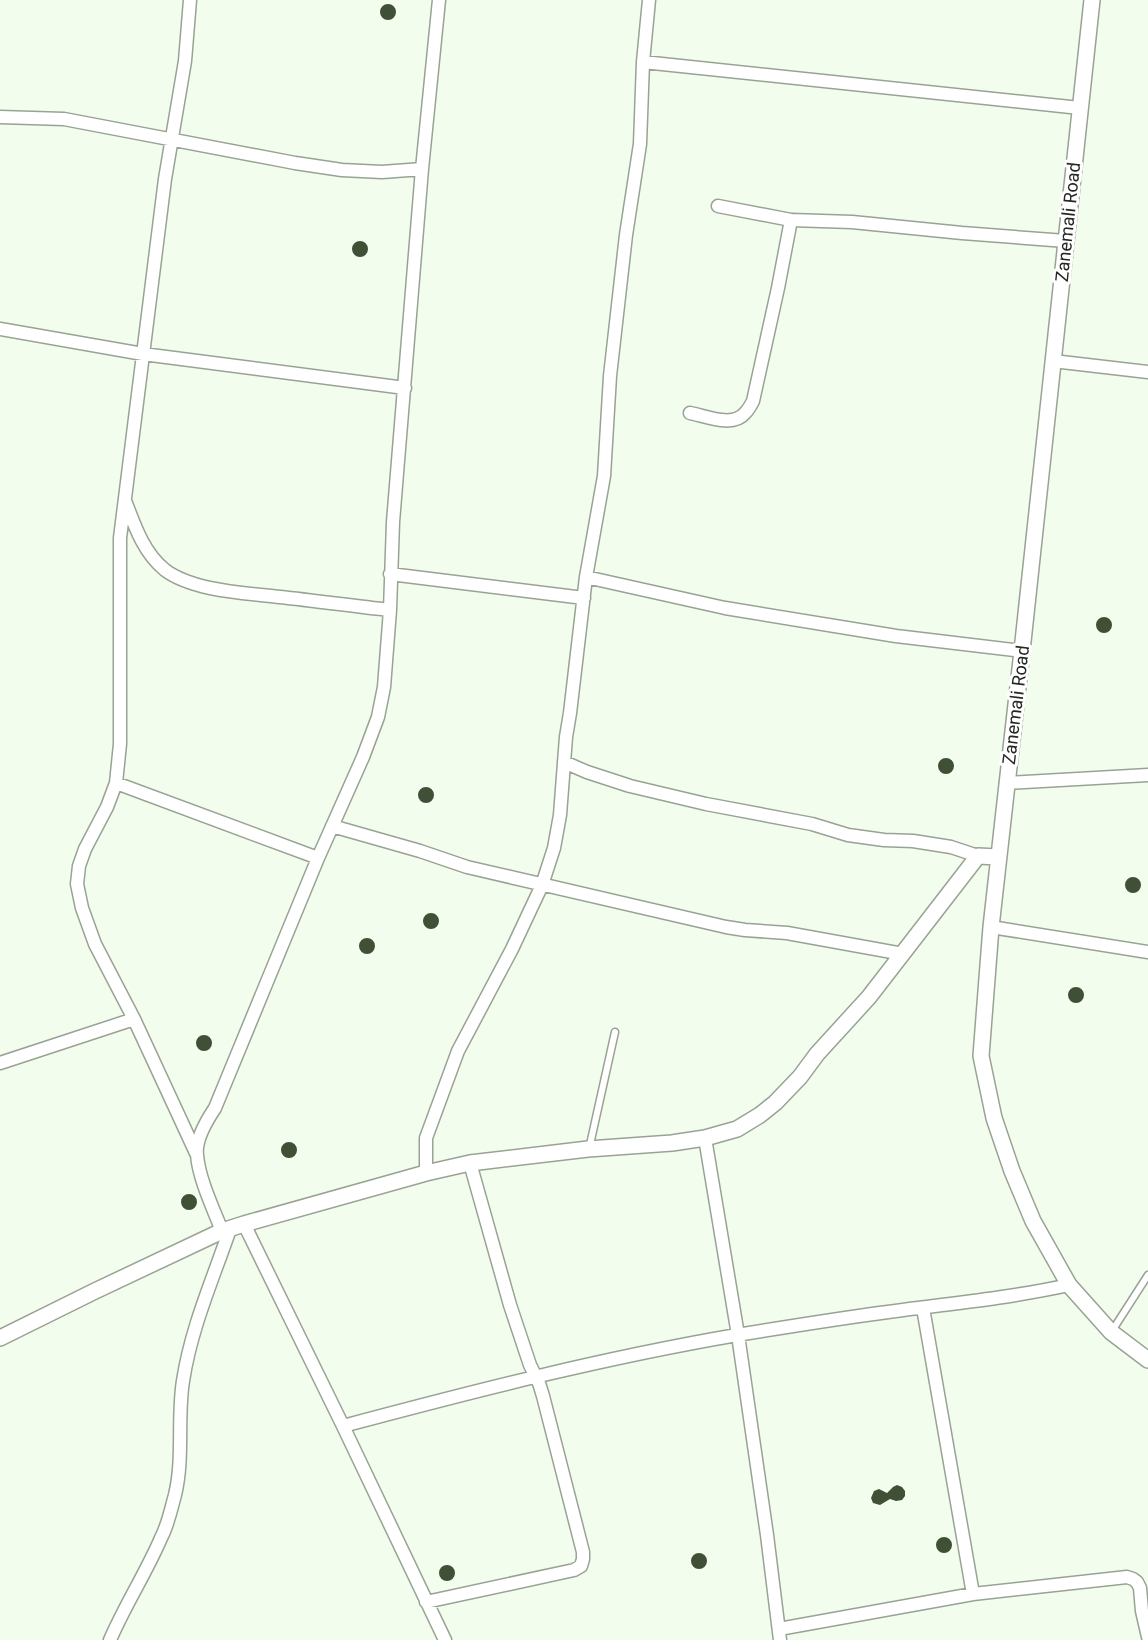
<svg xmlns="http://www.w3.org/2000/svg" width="1148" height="1640" viewBox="0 0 1148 1640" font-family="Roboto,sans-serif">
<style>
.building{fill:#3f5036}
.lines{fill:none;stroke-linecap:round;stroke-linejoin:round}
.service-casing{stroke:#99a294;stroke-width:9}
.minor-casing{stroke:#99a294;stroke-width:15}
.tertiary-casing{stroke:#99a294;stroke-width:18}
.service{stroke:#fff;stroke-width:6}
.minor{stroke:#fff;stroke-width:12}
.tertiary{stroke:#fff;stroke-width:15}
.labels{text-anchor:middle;stroke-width:6;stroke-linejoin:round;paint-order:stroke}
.street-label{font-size:18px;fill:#242722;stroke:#fff}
</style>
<rect width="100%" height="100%" fill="#f3fdee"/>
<path class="building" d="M380 12a8 8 0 1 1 16 0a8 8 0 1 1-16 0Z
M352 249a8 8 0 1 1 16 0a8 8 0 1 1-16 0Z
M1096 625a8 8 0 1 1 16 0a8 8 0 1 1-16 0Z
M938 766a8 8 0 1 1 16 0a8 8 0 1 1-16 0Z
M418 795a8 8 0 1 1 16 0a8 8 0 1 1-16 0Z
M1125 885a8 8 0 1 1 16 0a8 8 0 1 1-16 0Z
M423 921a8 8 0 1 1 16 0a8 8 0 1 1-16 0Z
M359 946a8 8 0 1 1 16 0a8 8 0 1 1-16 0Z
M1068 995a8 8 0 1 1 16 0a8 8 0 1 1-16 0Z
M196 1043a8 8 0 1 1 16 0a8 8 0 1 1-16 0Z
M281 1150a8 8 0 1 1 16 0a8 8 0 1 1-16 0Z
M181 1202a8 8 0 1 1 16 0a8 8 0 1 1-16 0Z
M897 1485 902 1487 905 1491V1496L902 1500 896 1501 890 1499 880 1505 873 1503 871 1498 874 1491 879 1489 887 1493 893 1487Z
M936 1545a8 8 0 1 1 16 0a8 8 0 1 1-16 0Z
M691 1561a8 8 0 1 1 16 0a8 8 0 1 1-16 0Z
M439 1573a8 8 0 1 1 16 0a8 8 0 1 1-16 0Z"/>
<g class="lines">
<g class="service-casing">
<path id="service" d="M589 1149 615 1032
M1112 1331 1148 1275"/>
</g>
<g class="minor-casing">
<path id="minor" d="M190 0 185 61 165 179 120 538V744L116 783 107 807 85 849 79 866 77 884 82 908 95 944 134 1019 196 1153
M643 62 1080 108
M0 117 64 119 295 163 342 170 382 172 422 169
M718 206 791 220 852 222 962 233 1066 241
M0 329 143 354 405 388
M1053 361 1148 372
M690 413C706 416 733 428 745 413 748 410 751 405 753 401L778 288 791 220
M126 503C135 527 144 553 165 570 193 591 246 593 280 597 317 601 353 606 390 610
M390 574 584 598
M586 577 725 608 896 636 1022 651
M564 762 587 772 630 786 706 804 812 824 848 835 884 840 913 841 951 847 978 856
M116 783 318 858
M1006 783 1148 775
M332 826 420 851 467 867 726 927 745 930 787 933 903 954
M991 927 1148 952
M0 1063 134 1019
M705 1138 738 1335 767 1535 780 1640
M426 1173V1138L458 1051 512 949 542 885 554 848 560 815 566 737 570 713 586 577 604 476 610 376 626 235 640 144 643 62 649 0
M244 1224 343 1426 445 1640
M222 1231C213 1208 199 1179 197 1155 195 1140 207 1120 215 1108L318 858 363 757 378 717 384 687 390 610 393 522 422 169 439 0
M923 1308 973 1594
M343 1426C474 1391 603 1358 737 1335 792 1326 847 1317 903 1310 958 1303 1014 1297 1069 1285
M426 1602 574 1570 581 1566 583 1559V1552L543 1396 539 1383 530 1365 510 1305 470 1163
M779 1629 973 1594 1127 1577 1133 1579 1137 1582 1140 1588 1142 1611 1148 1637
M110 1640C125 1605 146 1573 161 1538 168 1525 171 1509 175 1495 184 1458 177 1418 183 1381 191 1328 213 1279 230 1229"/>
</g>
<g class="tertiary-casing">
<path id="tertiary" d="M1092 0 1022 651 991 927 981 1056 994 1118 1012 1171 1033 1221 1069 1285 1111 1332 1148 1360
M0 1338 95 1291 222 1231 244 1224 426 1173 470 1163 588 1149 672 1143 705 1138 737 1129 760 1115 775 1103 800 1077 817 1054 869 997 978 856 998 857"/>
</g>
<use href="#service" class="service"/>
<use href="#minor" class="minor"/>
<use href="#tertiary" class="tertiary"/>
</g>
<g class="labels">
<g class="street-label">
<text transform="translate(1068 222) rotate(-84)" y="6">Zanemali Road</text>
<text transform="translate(1016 705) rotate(-83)" y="6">Zanemali Road</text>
</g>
</g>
</svg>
